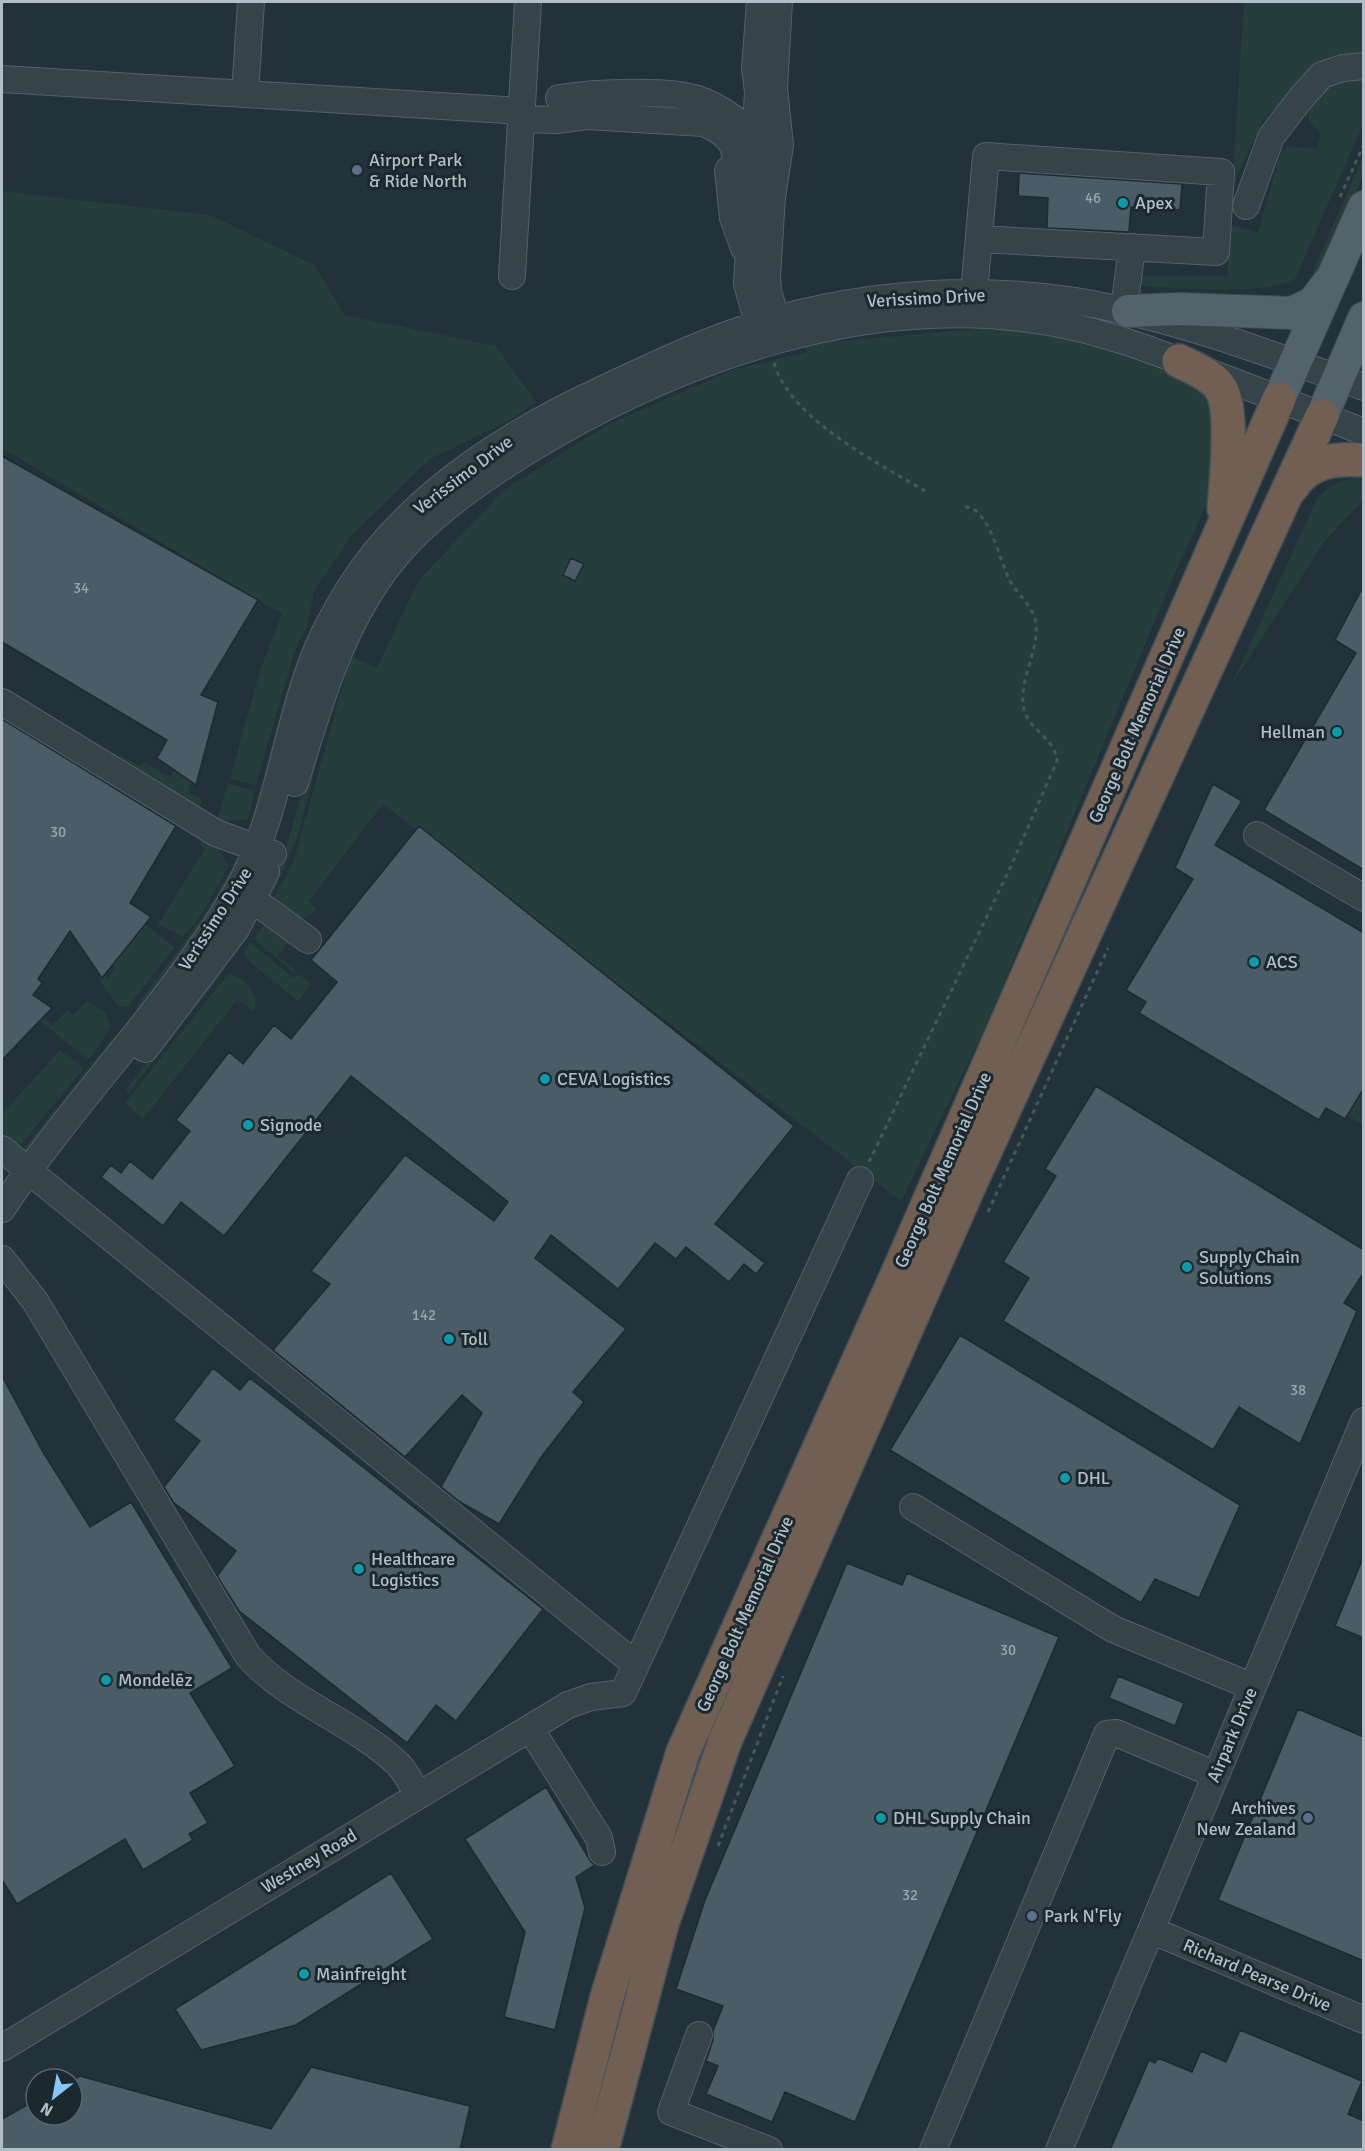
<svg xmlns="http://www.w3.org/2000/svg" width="1365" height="2151" viewBox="0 0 1365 2151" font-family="Signika,sans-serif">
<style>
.green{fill:#253e3b}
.building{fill:#4a5c66;stroke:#1d2a32;stroke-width:1.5}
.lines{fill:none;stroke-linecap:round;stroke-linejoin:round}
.minor-casing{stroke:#546169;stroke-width:28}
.major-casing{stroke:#3f4c54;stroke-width:34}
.highway-casing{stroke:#414e56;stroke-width:36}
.path{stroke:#445a58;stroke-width:3;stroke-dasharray:4.5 4.5;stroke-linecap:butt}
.minor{stroke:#36434b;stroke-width:26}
.major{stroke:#54626b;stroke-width:32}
.highway{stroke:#715f53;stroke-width:33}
.service-dot{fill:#5c6f8a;stroke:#1b282f;stroke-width:2}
.culture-dot{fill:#0f9aa8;stroke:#1b282f;stroke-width:2}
.labels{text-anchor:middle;stroke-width:6;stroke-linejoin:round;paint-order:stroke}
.number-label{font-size:15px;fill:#97a6af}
.poi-label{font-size:18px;fill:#b1bec7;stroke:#1b282f;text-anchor:start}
.street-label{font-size:18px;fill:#b1bec7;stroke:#1b282f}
</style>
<rect width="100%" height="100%" fill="#22313a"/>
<path class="green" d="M1244 2H1363V56L1319 66 1262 121 1232 188Z
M1363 72V125L1295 279C1258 297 1180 287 1137 286L1139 276H1227L1230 225 1258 233 1281 152 1288 146 1317 149 1321 134 1309 122 1308 103 1340 76Z
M1363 157V176L1310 294 1287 298 1307 285Z
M2 191 210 215 314 265 345 315 496 346 536 402 507 422 430 459 352 535 314 591 307 626 294 653 256 785 230 779 260 670 282 614 2 448Z
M1028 325 1116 345 1182 375 1219 410 1212 492 1175 573 984 1030 901 1201 383 804 309 901 316 909 307 918H299L273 899 293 863 351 656 377 668 418 581 504 490 609 424 735 369 807 352 803 344Z
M1363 478V500L1324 542 1231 686 1317 499C1332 483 1342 479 1363 478Z
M307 637 311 639 258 820H252L286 693Z
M314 748 320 749 298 836 271 898 267 893 283 859Z
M120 755 140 766 144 762 170 777 175 770 191 780 188 792 202 799 200 807 119 760Z
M228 783 255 791 248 819 221 822 218 816Z
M202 837 215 845 229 865 200 917 183 937 158 924 205 849 199 844Z
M232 868 237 876 140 1010 134 1009 203 917Z
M267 920 292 937 278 956 295 970 294 973 254 939Z
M142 922 175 947 128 1007 118 1006 98 979 102 972 108 980 116 967 110 963Z
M250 942 293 978 299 974 311 984 298 1001 250 962 244 952Z
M228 974C245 977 260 994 254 1011L237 1000 143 1119 125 1103Z
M214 975H221L127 1095 126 1089Z
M87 1000 105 1013 111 1027 89 1060 41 1022 44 1018 53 1025 67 1010 73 1016Z
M117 1033V1039L28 1152 23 1149Z
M60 1050 84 1068 19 1147 2 1136V1114Z
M1363 1088V1125L1347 1115Z"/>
<path class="building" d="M1019 173 1182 184 1180 210 1131 207 1129 232 1047 228 1048 198 1018 196Z
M2 456 258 600 201 695 218 702 196 785 157 758 167 740 2 642Z
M571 558 584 564 575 581 563 575Z
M1364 585V870L1264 810 1356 653 1335 640Z
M2 719 176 826 130 903 151 917 102 978 70 931 38 979 42 983 33 995 52 1008 2 1060Z
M1213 784 1242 801 1215 845 1364 933V1088L1345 1119 1326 1108 1319 1120 1139 1013 1146 1002 1126 990 1193 879 1175 868Z
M419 826 794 1126 715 1224 765 1263 756 1274 744 1264 729 1282 686 1247 676 1259 655 1243 618 1289 551 1235 535 1258 626 1329 573 1392 584 1402 542 1456 499 1524 460 1502 441 1487 482 1413 462 1395 405 1457 273 1350 330 1284 311 1271 405 1155 494 1221 508 1202 351 1076 224 1236 181 1202 163 1226 101 1177 111 1165 121 1173 130 1161 152 1179 190 1131 176 1120 229 1052 243 1064 274 1025 291 1039 337 982 311 960Z
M1096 1086 1364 1250V1272L1344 1303 1357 1311 1300 1444 1239 1407 1213 1450 1003 1321 1029 1278 1003 1262 1056 1176 1045 1169Z
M960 1335 1240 1505 1199 1598 1155 1579 1141 1603 890 1450Z
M213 1368 240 1390 250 1378 543 1609 456 1721 436 1705 407 1743 239 1611 217 1576 236 1551 173 1502 164 1487 200 1441 173 1420Z
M2 1376 43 1452 90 1527 131 1502 232 1668 190 1693 235 1766 190 1793 208 1823 189 1834 193 1840 143 1870 125 1839 17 1904 2 1880Z
M1363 1558H1364V1638L1335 1626Z
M847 1563 902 1585 907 1573 1059 1637 855 2122 785 2092 772 2122 706 2094 718 2066 706 2061 713 2040V2031L723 2006 676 1989 705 1900Z
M1118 1676 1184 1703 1175 1726 1109 1698Z
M1298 1709 1364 1737V1961L1218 1900Z
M546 1787 591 1862 595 1865 576 1877 585 1908 555 2030 504 2017 525 1932 465 1839Z
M391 1873 433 1939 296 2025 201 2050 175 2009Z
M1240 2030 1362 2081 1348 2114 1364 2121V2150H1110L1149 2060 1155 2063 1158 2058 1192 2072 1201 2051 1226 2062Z
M311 2067 470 2106 460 2150H2V2119L36 2100V2115H72V2080L80 2076 271 2129Z"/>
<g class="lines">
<g class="minor-casing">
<path id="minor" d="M760 2 755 68 758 92 747 283 762 339
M779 2 774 88 780 145 772 197 767 277 768 291 781 337
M2 79 522 111
M245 94 251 2
M559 98C592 93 673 88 703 101 718 107 736 119 746 129
M521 119 556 120 587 116 703 123C739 136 737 155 737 188
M728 170 733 218 744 248
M1246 206 1271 137 1301 98 1322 75 1343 68 1364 66
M512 276 528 2
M974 293 986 156 1221 172 1216 252 980 239
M1124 310 1132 247
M2 702 216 833 273 854
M295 783C319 705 340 627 391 562 426 518 474 485 521 455 675 359 867 291 1049 322 1106 332 1157 352 1211 373 1262 392 1313 412 1364 432
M1257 835 1364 898
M252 899 308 940
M145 1049 236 929 266 872
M2 1149 635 1664
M2 1209C73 1101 167 1009 233 898 276 825 283 740 312 662 321 637 335 612 349 589 406 498 504 435 599 391 644 370 689 348 735 332 860 289 998 281 1126 311 1207 329 1285 360 1364 387
M2 1259 35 1301 248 1656C289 1702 353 1721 398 1764 406 1772 412 1785 418 1795
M913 1507 1113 1629 1253 1687
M530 1728 599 1838 602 1852
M1151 1930 1364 2020
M699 2035 671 2112 769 2150
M2 2048 568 1705 591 1697 623 1693 860 1180
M933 2150 1107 1734 1116 1733 1216 1775
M1059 2150 1364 1421"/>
</g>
<g class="major-casing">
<path id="major" d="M1128 311 1180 309 1292 313 1313 303 1329 282
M1279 399 1364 207
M1322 416 1364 318"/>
</g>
<g class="highway-casing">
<path id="highway" d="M1179 361C1193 368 1213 375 1221 389 1234 410 1226 482 1224 509
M1292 487C1308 461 1335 458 1364 460
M568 2150 607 1997 683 1752 900 1268 1279 399
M602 2150 662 1924 725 1741 970 1184 1322 416"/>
</g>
<path class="path" d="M1340 197 1364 144
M774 363C790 419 878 463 925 491
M869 1162 1011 866 1057 761C1055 737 1029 731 1024 709 1017 679 1042 649 1035 619 1031 605 1017 593 1010 581 1000 563 989 505 964 507
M988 1212 1108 948
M718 1846 783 1676"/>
<use href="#minor" class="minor"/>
<use href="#major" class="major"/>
<use href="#highway" class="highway"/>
</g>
<g class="service-dot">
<circle cx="357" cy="170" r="6"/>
<circle cx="1308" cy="1818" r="6"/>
<circle cx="1032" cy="1916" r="6"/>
</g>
<g class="culture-dot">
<circle cx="1123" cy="203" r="6"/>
<circle cx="1337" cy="732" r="6"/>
<circle cx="1254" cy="962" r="6"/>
<circle cx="545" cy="1079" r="6"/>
<circle cx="248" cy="1125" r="6"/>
<circle cx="1187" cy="1267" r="6"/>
<circle cx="449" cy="1339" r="6"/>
<circle cx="1065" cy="1478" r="6"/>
<circle cx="359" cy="1569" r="6"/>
<circle cx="106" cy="1680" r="6"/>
<circle cx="881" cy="1818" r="6"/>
<circle cx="304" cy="1974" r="6"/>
</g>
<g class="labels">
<g class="number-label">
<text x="1093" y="203">46</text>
<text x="81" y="593">34</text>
<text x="58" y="837">30</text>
<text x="424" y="1320">142</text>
<text x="1298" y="1395">38</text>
<text x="1008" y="1655">30</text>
<text x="910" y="1900">32</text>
</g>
<g class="poi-label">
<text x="369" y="166">Airport Park<tspan x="369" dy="21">&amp; Ride North</tspan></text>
<text x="1135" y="209">Apex</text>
<text x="1325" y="738" text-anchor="end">Hellman</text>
<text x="1266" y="968">ACS</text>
<text x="557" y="1085">CEVA Logistics</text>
<text x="260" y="1131">Signode</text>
<text x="1199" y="1263">Supply Chain<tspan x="1199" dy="21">Solutions</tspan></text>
<text x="461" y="1345">Toll</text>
<text x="1077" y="1484">DHL</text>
<text x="371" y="1565">Healthcare<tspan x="371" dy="21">Logistics</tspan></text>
<text x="118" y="1686">Mondelēz</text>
<text x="1296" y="1814" text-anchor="end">Archives<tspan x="1296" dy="21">New Zealand</tspan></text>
<text x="893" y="1824">DHL Supply Chain</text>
<text x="1044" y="1922">Park N'Fly</text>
<text x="316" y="1980">Mainfreight</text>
</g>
<g class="street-label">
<text transform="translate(926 298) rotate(-3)" y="6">Verissimo Drive</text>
<text transform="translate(463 475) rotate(-37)" y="6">Verissimo Drive</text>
<text transform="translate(1137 725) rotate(-66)" y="6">George Bolt Memorial Drive</text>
<text transform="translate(215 919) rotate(-57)" y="6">Verissimo Drive</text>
<text transform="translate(943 1170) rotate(-66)" y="6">George Bolt Memorial Drive</text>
<text transform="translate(745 1614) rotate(-66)" y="6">George Bolt Memorial Drive</text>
<text transform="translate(1232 1735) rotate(-67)" y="6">Airpark Drive</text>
<text transform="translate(309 1861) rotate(-31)" y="6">Westney Road</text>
<text transform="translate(1257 1975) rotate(23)" y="6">Richard Pearse Drive</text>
</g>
</g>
<rect width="1365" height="2151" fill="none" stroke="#b1bec7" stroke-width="6"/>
<g transform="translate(54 2097) rotate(211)"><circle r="28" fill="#1b282f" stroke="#57646c" stroke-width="1.5"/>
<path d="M0-4.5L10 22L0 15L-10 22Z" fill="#86c7f7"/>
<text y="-9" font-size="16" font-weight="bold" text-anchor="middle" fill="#b1bec7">N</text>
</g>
</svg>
